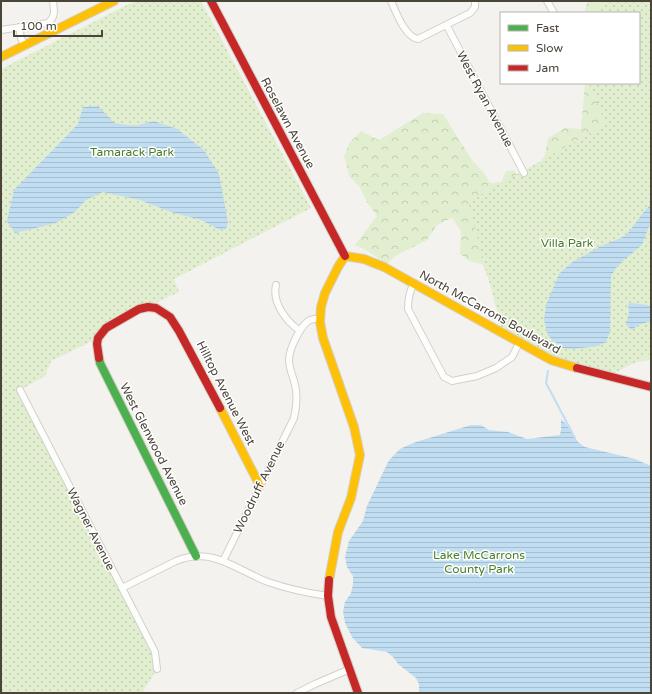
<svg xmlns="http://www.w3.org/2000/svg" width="652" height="694" viewBox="0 0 652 694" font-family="'Varela Round',sans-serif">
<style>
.forest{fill:url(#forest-crowns)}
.park{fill:url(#park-dots)}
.water{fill:url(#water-rules)}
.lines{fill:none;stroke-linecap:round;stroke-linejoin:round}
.stream{stroke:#c0ddf1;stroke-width:2}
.street-casing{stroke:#d2d0cb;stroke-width:8}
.fast-casing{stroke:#d3cfc5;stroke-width:10}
.slow-casing{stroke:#d3cfc5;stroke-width:10}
.jam-casing{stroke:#d3cfc5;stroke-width:10}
.street{stroke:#fdfdfc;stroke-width:6}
.fast{stroke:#4caf50;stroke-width:8}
.slow{stroke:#ffc107;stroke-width:8}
.jam{stroke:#c62828;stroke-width:8}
.labels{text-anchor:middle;stroke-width:3;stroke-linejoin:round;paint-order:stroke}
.street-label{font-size:12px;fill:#4b4439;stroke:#fff}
.park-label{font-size:12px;fill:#4a7f2a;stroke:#fff}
</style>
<defs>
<pattern id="forest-crowns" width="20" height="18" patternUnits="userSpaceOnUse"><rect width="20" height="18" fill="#e1eecf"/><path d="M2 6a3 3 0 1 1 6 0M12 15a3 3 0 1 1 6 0" fill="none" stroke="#c3cdb2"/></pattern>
<pattern id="park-dots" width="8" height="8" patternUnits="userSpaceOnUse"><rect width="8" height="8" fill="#e1eecf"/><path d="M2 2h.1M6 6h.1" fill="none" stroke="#c3cdb2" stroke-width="1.8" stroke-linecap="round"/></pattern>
<pattern id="water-rules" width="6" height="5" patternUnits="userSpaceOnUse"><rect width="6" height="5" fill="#c0ddf1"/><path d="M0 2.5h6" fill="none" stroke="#a6bfcf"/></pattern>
</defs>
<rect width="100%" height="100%" fill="#f4f2ee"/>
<path class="forest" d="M588 1H651V360L637 362 629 359 500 302 482 264 469 261 460 254 461 231 452 218 437 225 427 240 395 256 387 264 366 250 355 245 377 216 367 202 359 186 350 177 344 156 350 142 361 131 379 140 423 113 443 114 472 160 484 173 490 183 501 182 506 171 514 170 519 179 536 168 545 155 548 138 565 128 581 129 585 83H639V13H584Z"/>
<path class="park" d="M135 1H201L311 208 174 279 179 292 106 326 97 341 90 342 51 361 45 376 20 390 155 652 157 669 142 693H1V69Z
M603 1H651V354L609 376 572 367 503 333 468 202 606 124 589 83H639V13H598Z"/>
<path class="water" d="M98 106 114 123 135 126 154 121 177 129 204 150 219 174 228 222 226 229 220 230 201 220 171 212 140 200 103 192 86 200 75 212 56 223 15 233 7 221 14 190 78 124 83 107Z
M651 204V221L642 245 624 260 616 268 611 276 610 332 606 342 598 346 572 349 563 348 559 345 548 336 544 320 546 305 559 274 571 263 601 246 621 238 628 233 643 213Z
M631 303 647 305 651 307V321L638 325 632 330 626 325 629 312 628 304Z
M561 419 566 424 578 442 585 447 635 459 651 466V693H419V684L416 678 398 664 394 658 387 652 362 648 352 637 345 623 343 611 345 602 351 593 353 584V576L347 567 345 557 349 541 363 521 367 506 388 462 393 456 400 449 413 443 471 425H481L489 430 508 432 527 439 560 435 561 430Z"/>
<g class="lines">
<path class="stream" d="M551 350 553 339
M548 371 546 383 575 438"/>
<g class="street-casing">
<path id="street" d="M391 1C396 12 405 37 418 39L470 13 475 7V1
M547 1 554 13
M447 26 524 173
M19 27 21 38 25 46
M1 30 48 23C56 17 54 10 53 1
M414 283C409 292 408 299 408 309L444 377 452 381 477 376 496 368 512 357 519 343
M276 285C272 303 286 321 300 331
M20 390 155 652 157 669
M223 561 294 418C297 405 298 393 294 381 292 374 289 368 289 360 289 350 300 325 310 320 312 319 316 319 319 318
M122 588 176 561C213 546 236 570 268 582 288 589 307 593 328 596
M297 693 315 684 350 669"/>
</g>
<g class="fast-casing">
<path id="fast" d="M99 358 100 363 196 556"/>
</g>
<g class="slow-casing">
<path id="slow" d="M1 57 114 1
M345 256 364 259 384 267 551 360 577 368
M220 408 260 486
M329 580 338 532 351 498 360 455 354 427 323 338 320 322 321 307 325 293 338 267 345 256"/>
</g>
<g class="jam-casing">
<path id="jam" d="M211 1 345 256
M99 358 97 344 98 338 106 328 139 309 148 307 156 308 170 317 179 331 220 408
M577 368 651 387
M329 580 328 596 331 617 358 693"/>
</g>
<use href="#street" class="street"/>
<use href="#fast" class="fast"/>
<use href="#slow" class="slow"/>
<use href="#jam" class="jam"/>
</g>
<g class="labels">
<g class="street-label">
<text transform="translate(485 99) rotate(62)" y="4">West Ryan Avenue</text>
<text transform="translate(288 123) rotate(62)" y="4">Roselawn Avenue</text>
<text transform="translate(490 312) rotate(29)" y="4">North McCarrons Boulevard</text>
<text transform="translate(226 393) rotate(63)" y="4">Hilltop Avenue West</text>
<text transform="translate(154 444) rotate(63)" y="4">West Glenwood Avenue</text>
<text transform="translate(259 487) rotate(-64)" y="4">Woodruff Avenue</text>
<text transform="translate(91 529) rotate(63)" y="4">Wagner Avenue</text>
</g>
<g class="park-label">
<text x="132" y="156">Tamarack Park</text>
<text x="567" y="247">Villa Park</text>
<text x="479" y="559">Lake McCarrons<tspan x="479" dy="14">County Park</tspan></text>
</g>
</g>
<rect width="652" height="694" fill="none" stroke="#4b4439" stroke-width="4"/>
<rect x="500" y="12" width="140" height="72" fill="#ffffff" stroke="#b7b4b0"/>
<rect x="508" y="25" width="20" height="6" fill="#4caf50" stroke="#b7b4b0"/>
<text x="536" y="32" font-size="12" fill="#4b4439">Fast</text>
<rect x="508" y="45" width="20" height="6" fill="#ffc107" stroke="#b7b4b0"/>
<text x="536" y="52" font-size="12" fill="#4b4439">Slow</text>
<rect x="508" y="65" width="20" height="6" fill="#c62828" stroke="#b7b4b0"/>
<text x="536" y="72" font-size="12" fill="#4b4439">Jam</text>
<path d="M14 30v6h88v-6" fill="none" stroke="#4b4439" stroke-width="2"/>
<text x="20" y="30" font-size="12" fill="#4b4439" stroke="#ffffff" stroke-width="3" paint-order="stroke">100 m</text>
</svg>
